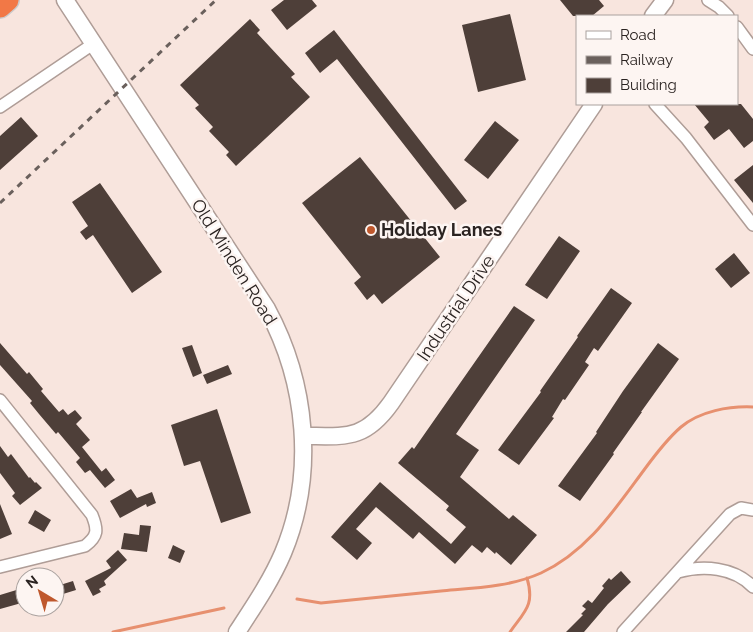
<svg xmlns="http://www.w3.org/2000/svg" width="753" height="632" viewBox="0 0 753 632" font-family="Raleway,sans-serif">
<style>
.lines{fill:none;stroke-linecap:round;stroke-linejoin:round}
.stream{stroke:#e7906f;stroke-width:3}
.building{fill:#4e3f39}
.minor-casing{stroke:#af9d97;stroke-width:14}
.secondary-casing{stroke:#af9d97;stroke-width:19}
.motorway-casing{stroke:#cccaca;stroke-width:24}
.minor{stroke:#fff;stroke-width:11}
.secondary{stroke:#fff;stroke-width:16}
.motorway{stroke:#f27846;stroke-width:21}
.rail{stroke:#6a605c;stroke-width:3;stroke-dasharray:6 6;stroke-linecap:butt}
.poi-dot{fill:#bf582d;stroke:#fdf5f2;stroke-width:2}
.labels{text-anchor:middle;stroke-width:5;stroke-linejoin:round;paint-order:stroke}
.poi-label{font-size:18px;font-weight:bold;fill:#2a2321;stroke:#fdf5f2;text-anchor:start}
.street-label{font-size:18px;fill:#2a2321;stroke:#fdf5f2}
</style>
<rect width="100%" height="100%" fill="#f8e5de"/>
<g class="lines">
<path class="stream" d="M297 599 321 603C361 599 401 595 441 591 475 588 510 587 541 573 587 552 615 509 644 470 655 455 667 439 681 427 700 411 729 406 753 407
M113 632 224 608
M510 632C525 611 535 605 527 578"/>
</g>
<path class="building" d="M284 0H312L317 6 287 30 271 10Z
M560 0H599L604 6 592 16H573Z
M510 14 526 80 478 92 462 25Z
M250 19 260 30 257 33 295 74 291 77 310 97 236 166 226 155 229 152 209 131 213 127 195 108 199 105 180 85Z
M334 30 467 201 455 210 337 59 320 73 305 53Z
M694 104H741L753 119V141L744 148 729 129 714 140 704 127 709 122Z
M21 117 38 136 0 170V136Z
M495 121 519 140 488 179 464 160Z
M360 157 440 257 382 304 374 294 367 300 354 283 361 277 302 203Z
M753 165V203L734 180Z
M100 183 162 272 132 293 93 235 86 240 80 232 88 226 72 202Z
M559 236 580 251 547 299 525 285Z
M734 253 750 273 731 288 715 269Z
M611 288 632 303 598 351 594 348 585 362 589 365 565 400 563 399 552 417 554 418 519 465 498 450 541 392 540 391 578 337 577 336Z
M514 306 535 320 456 434 479 450 460 477 509 519 513 515 537 535 511 565 496 552 495 554 487 547 482 553 472 545 455 564 419 532 413 539 376 507 356 529 372 543 357 560 331 537 380 482 451 544 466 527 446 510 449 506 398 463 412 447 414 449Z
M0 343 27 374 29 372 43 389 41 391 59 412 63 409 68 415 75 410 82 418 76 424 90 440 82 447 102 472 100 473 106 468 115 480 105 488 90 470 85 473 76 462 80 458 58 432 56 434 39 414 30 403 32 401 0 365Z
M658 343 679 359 641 412H642L613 453 614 454 580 501 558 486 597 433 596 432 623 391Z
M192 345 202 373 193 377 182 348Z
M228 365 232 374 207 384 203 375Z
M217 409 251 513 221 523 200 461 184 466 171 425Z
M0 446 8 457 11 454 29 478 30 477 35 483 36 482 42 488 20 505 12 496 15 493 0 473Z
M131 489 137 498 152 492 156 503 147 507 146 504 120 518 110 501Z
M0 504 12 534 0 539Z
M35 510 51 520 44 532 28 523Z
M140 525 151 526 147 552 121 549 124 533 139 535Z
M173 545 185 551 180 563 168 558Z
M118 550 127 560 104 581 106 585 99 589 101 592 93 596 85 581 111 568 106 561Z
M621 571 631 582 608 604 584 632H566L583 615 581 614 586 609 582 606 588 600 592 603 604 588 602 586 609 578 611 580Z
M73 581 76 590 63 594 60 585Z
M23 588 25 602 0 609V595Z"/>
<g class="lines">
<g class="minor-casing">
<path id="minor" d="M708 0 719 7 728 16
M737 27 753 49
M655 104 686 138 753 225
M0 107 93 44
M0 400 92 515C98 530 98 536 85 546L0 567
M678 572C703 565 734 567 753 587
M623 632 730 514 741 508 753 510"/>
</g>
<g class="secondary-casing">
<path id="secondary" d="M65 0 267 309C307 383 316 474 283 553 271 581 254 606 237 632
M653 16 665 0
M303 436C345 436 364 441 391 403L594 104"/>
</g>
<g class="motorway-casing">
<path id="motorway" d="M0 7 8 0"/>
</g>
<use href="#minor" class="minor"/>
<use href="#secondary" class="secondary"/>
<use href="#motorway" class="motorway"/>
<path class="rail" d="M0 203 216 0"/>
</g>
<circle class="poi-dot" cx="371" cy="230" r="5"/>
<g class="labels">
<g class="poi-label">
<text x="381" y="236">Holiday Lanes</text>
</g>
<g class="street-label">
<text transform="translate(234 262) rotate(58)" y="6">Old Minden Road</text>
<text transform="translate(456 308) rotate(-56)" y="6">Industrial Drive</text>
</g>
</g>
<rect x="576" y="15" width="162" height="90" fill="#fdf5f2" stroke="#a9a19e"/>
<rect x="586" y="31" width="25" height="8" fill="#ffffff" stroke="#a9a19e"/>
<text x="620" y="40" font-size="15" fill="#2a2321">Road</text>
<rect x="586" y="56" width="25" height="8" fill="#6a605c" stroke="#a9a19e"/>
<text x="620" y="65" font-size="15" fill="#2a2321">Railway</text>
<rect x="586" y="78" width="25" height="15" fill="#4e3f39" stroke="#a9a19e"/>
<text x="620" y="90" font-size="15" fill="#2a2321">Building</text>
<g transform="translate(40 592) rotate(322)"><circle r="24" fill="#fdf5f2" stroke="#a9a19e"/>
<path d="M0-4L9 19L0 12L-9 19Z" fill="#bf582d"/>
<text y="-8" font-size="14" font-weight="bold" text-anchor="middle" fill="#2a2321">N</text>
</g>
</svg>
